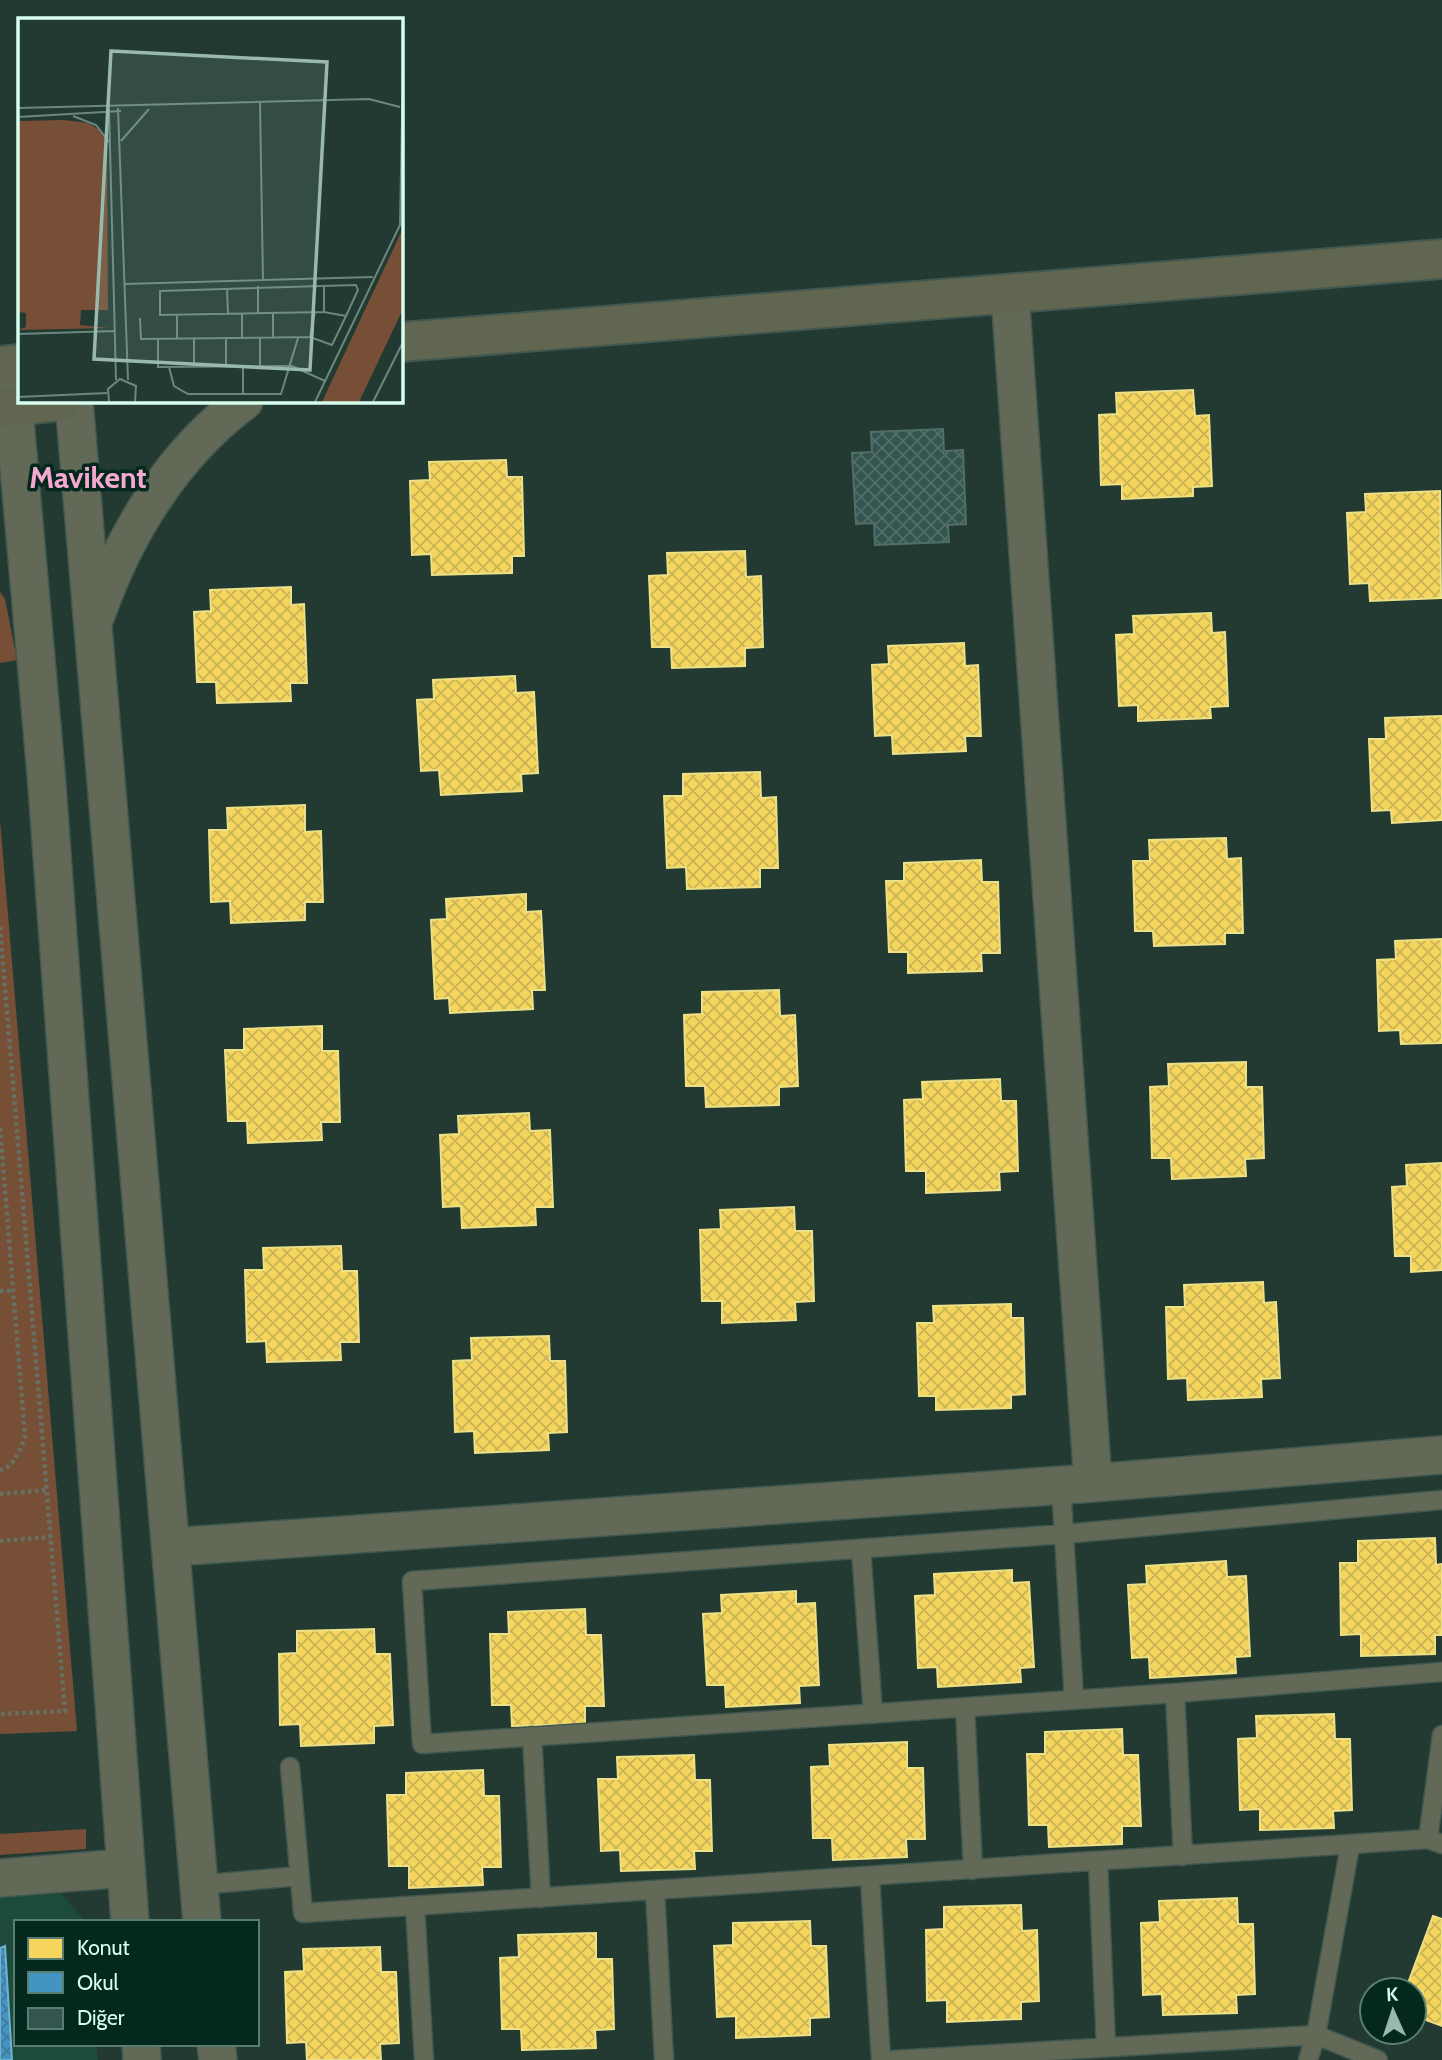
<svg xmlns="http://www.w3.org/2000/svg" width="1442" height="2060" viewBox="0 0 1442 2060" font-family="Cabin,sans-serif">
<style>
.built{fill:#1c4b3c}
.green{fill:#764f36}
.homes{fill:url(#homes-cross-hatch);stroke:#ede188;stroke-width:2}
.schools{fill:url(#schools-cross-hatch);stroke:#6fb3d0;stroke-width:2}
.building{fill:url(#building-cross-hatch);stroke:#516e69;stroke-width:2}
.lines{fill:none;stroke-linecap:round;stroke-linejoin:round}
.service-casing{stroke:#41574f;stroke-width:21}
.minor-casing{stroke:#41574f;stroke-width:40}
.secondary-casing{stroke:#41574f;stroke-width:42}
.path{stroke:#687063;stroke-width:4.5;stroke-dasharray:3.5 3.5;stroke-linecap:butt}
.service{stroke:#626a57;stroke-width:18}
.minor{stroke:#626a57;stroke-width:37}
.secondary{stroke:#60664f;stroke-width:38}
.labels{text-anchor:middle;stroke-width:7;stroke-linejoin:round;paint-order:stroke}
.district-label{font-size:30px;font-weight:bold;fill:#f5a9ce;stroke:#04281e}
.inset-road{fill:none;stroke:#6a887d;stroke-width:2}
.view{fill:#98b9ac;fill-opacity:0.15;stroke:#98b9ac;stroke-width:3.5}
.inset-edge{fill:none;stroke:#d7feee;stroke-width:3.5}
</style>
<defs>
<pattern id="homes-cross-hatch" width="8" height="8" patternUnits="userSpaceOnUse" patternTransform="scale(1.75)"><rect width="8" height="8" fill="#f6d55c"/><path d="M0 0l8 8M0 8l8-8" fill="none" stroke="#c8b357"/></pattern>
<pattern id="schools-cross-hatch" width="8" height="8" patternUnits="userSpaceOnUse" patternTransform="scale(1.75)"><rect width="8" height="8" fill="#4393c3"/><path d="M0 0l8 8M0 8l8-8" fill="none" stroke="#427a98"/></pattern>
<pattern id="building-cross-hatch" width="8" height="8" patternUnits="userSpaceOnUse" patternTransform="scale(1.75)"><rect width="8" height="8" fill="#34554f"/><path d="M0 0l8 8M0 8l8-8" fill="none" stroke="#516e69"/></pattern>
</defs>
<rect width="100%" height="100%" fill="#223a32"/>
<path class="built" d="M59 1891 86 1922H16V2044H96L98 2060H0V1895Z"/>
<path class="green" d="M0 592 5 599 17 660 0 663Z
M0 820 77 1731 0 1734Z
M86 1829V1849L0 1855V1834Z"/>
<path class="homes" d="M1193 390 1195 416 1209 415 1212 486 1193 487V496L1122 499V484L1101 485 1099 415 1117 414 1116 393Z
M506 460 507 477H522L524 556H512V573L432 575 431 554 412 555 410 481 430 480 429 462Z
M1440 491 1441 598 1370 601 1369 583 1350 584 1347 513 1366 512 1365 494Z
M745 551 746 577 761 576 763 647 745 648V666L672 668 671 647H652L649 576 668 575 667 553Z
M291 587V605L304 604 307 683H290L291 701 217 703 216 682H197L194 612 211 611 210 590Z
M1211 613 1212 633 1225 632 1228 706 1210 707 1211 718 1138 721V705L1119 706 1116 635 1134 634 1133 616Z
M964 643 965 666 978 665 981 736H965L966 751 893 754 892 735 875 736 872 665 889 664 888 646Z
M515 676 516 693 534 692 538 773 521 774 522 791 441 795 439 770 421 771 417 700 434 699 433 680Z
M1442 716V820L1392 823 1391 810 1372 811 1369 739H1386L1385 718Z
M760 772 761 798 776 797 778 868H760V887L687 889 686 867 667 868 664 796H683V774Z
M305 805V832L321 831 323 902H305V920L231 923 230 901 211 902 209 830H228L227 808Z
M1226 838 1227 859 1241 858 1243 933H1225V944L1154 946 1153 931H1135L1133 861H1150L1149 840Z
M981 860 982 882H998L1000 953H981L982 971 908 973V952H889L886 881H904V863Z
M526 894V912L541 911 545 990H532L533 1009 450 1013 449 998 435 999 431 920 447 919 446 899Z
M1442 939V1043L1401 1044 1400 1030 1379 1031 1377 960 1396 959 1395 941Z
M779 990 780 1016 795 1015 798 1086 779 1087V1105L706 1107 705 1086H686L684 1015 702 1014V992Z
M322 1026V1051H338L340 1122H321L322 1140 248 1143 247 1121H228L225 1050H244V1029Z
M1246 1062V1087H1262L1264 1158 1245 1159 1246 1176 1172 1179 1171 1158H1152L1150 1087 1169 1086 1168 1064Z
M1000 1079 1001 1101H1016L1018 1171 999 1172 1000 1190 926 1193V1171H906L904 1100 923 1099 922 1082Z
M529 1113 530 1131 550 1130 553 1207H535L536 1225 462 1228 461 1206 443 1207 440 1135 459 1134 458 1116Z
M1442 1163V1270L1411 1272V1256H1395L1392 1187 1407 1186 1406 1165Z
M794 1207 795 1231H812L814 1301 795 1302 796 1320 722 1323V1301H702L700 1230 721 1229 720 1210Z
M341 1246 342 1271H357L359 1342H340L341 1360 267 1362 266 1341 247 1342 245 1270H264L263 1248Z
M1263 1282 1264 1303 1276 1302 1280 1378 1261 1379 1262 1397 1188 1400 1187 1378 1168 1379 1166 1307H1185L1184 1285Z
M1011 1304V1318H1023L1025 1394 1011 1395V1408L936 1410V1396H919L917 1323H934L933 1306Z
M549 1336 550 1361H565L567 1432 548 1433 549 1450 475 1453 474 1431 455 1432 453 1361 472 1360 471 1338Z
M1435 1538 1436 1565 1442 1564V1635H1435V1654L1361 1656V1634L1341 1635 1340 1563H1358V1541Z
M1226 1561 1227 1577 1246 1576 1250 1656 1235 1657 1236 1673 1150 1678 1149 1657 1132 1658 1128 1585 1147 1584 1146 1566Z
M1012 1570V1583L1029 1582 1034 1667 1020 1668 1021 1682 938 1687 937 1667 918 1668 915 1596 935 1595 934 1574Z
M796 1591V1604L815 1603 819 1685 799 1686 800 1703 726 1707 725 1685H707L703 1614 722 1613 721 1595Z
M585 1609 586 1635H601L604 1706H585V1724L512 1726 511 1705H492L490 1634H509L508 1612Z
M374 1629 375 1654H390L393 1725 374 1726V1743L301 1746 300 1724 280 1725 279 1654 297 1653V1631Z
M1334 1714 1335 1739H1350L1352 1810 1333 1811 1334 1828 1260 1830V1809L1240 1810 1238 1739 1257 1738 1256 1716Z
M1122 1729 1123 1755H1138L1141 1826H1122V1844L1049 1847 1048 1825H1029L1027 1754H1045V1732Z
M907 1742V1768H923L925 1839H906L907 1857 833 1860 832 1838H813L811 1767 830 1766 829 1745Z
M694 1755 695 1780H710L712 1851H694L695 1869 621 1871 620 1850 601 1851 598 1779H618L617 1757Z
M483 1770 484 1796H499L501 1867H482L483 1885 409 1888V1866H389L387 1795H406V1773Z
M1237 1898 1238 1924H1253L1255 1994 1236 1995 1237 2013 1163 2015 1162 1994 1143 1995 1141 1923 1160 1922 1159 1901Z
M1021 1905 1022 1931 1037 1930 1039 2001 1021 2002V2019L947 2022V2000L927 2001 926 1930 944 1929V1907Z
M1433 1916 1442 1919V2026L1415 2016 1423 1992 1407 1986Z
M810 1921 811 1946H826L829 2017 810 2018V2035L736 2038V2016L717 2017 714 1946 733 1945V1923Z
M596 1933V1959H612L614 2029 595 2030 596 2048 522 2050 521 2029H502L500 1958 519 1957 518 1935Z
M380 1947 381 1972H396L399 2043 380 2044 381 2060H307L306 2042 287 2043 285 1972 304 1971 303 1949Z"/>
<path class="schools" d="M5 1946 12 2060H0V1948Z"/>
<path class="building" d="M943 429 944 451 963 450 966 524 948 525 949 542 875 545 874 523 856 524 852 453 872 452 871 432Z"/>
<g class="lines">
<g class="service-casing">
<path id="service" d="M1061 1485 1074 1700
M1442 1500 1064 1534 412 1581 422 1744 1175 1693 1442 1672
M861 1549 873 1714
M1175 1693 1183 1856
M965 1707 973 1870
M532 1736 541 1898
M290 1767 303 1913 1428 1839 1442 1844
M1428 1839 1442 1735
M1098 1862 1106 2047
M870 1877 881 2060
M198 1885 300 1876
M655 1890 664 2060
M415 1906 424 2060
M894 2060 1316 2035 1378 2060
M1308 2060 1316 2035 1350 1846"/>
</g>
<g class="minor-casing">
<path id="minor" d="M1010 294 1093 1483
M10 365 46 773 130 1922
M74 401 202 1922
M96 615C125 532 173 454 244 401
M172 1547 1093 1483 1442 1455
M0 1878 125 1868
M141 2044 142 2060
M216 2044 218 2060"/>
</g>
<g class="secondary-casing">
<path id="secondary" d="M401 342 1442 259
M0 366 19 364
M0 407 62 401"/>
</g>
<path class="path" d="M0 927 65 1711 0 1714
M0 1128 25 1437C20 1450 15 1466 0 1470
M0 1291H13
M0 1494 47 1490
M0 1541 51 1537"/>
<use href="#service" class="service"/>
<use href="#minor" class="minor"/>
<use href="#secondary" class="secondary"/>
</g>
<g class="labels">
<g class="district-label">
<text x="88" y="488">Mavikent</text>
</g>
</g>
<g transform="translate(18 18)">
<rect width="385" height="385" fill="#223a32"/>
<path d="M46 102 70 105 82 112 89 122 90 292H63L62 307 91 310 0 312 8 309V295L0 294V103ZM385 210V291L341 384H304Z" fill="#764f36"/>
<path class="inset-road" d="M242 84 245 263M0 90 351 81 382 89M100 90 110 362M91 91 98 362M55 98 78 107 92 125M0 99 103 93M103 123 131 91M106 266 355 259M240 268V296M306 268V294M209 271 210 296M255 295V320M159 297V321M122 300 123 321 292 319 314 327 328 298 340 272 338 267 142 273V297L306 294 328 298M0 316 97 313M292 319 297 294M224 320V296M140 321V349L274 348 307 363M176 321V348M208 321V348M242 348V320M151 349 156 368 170 376H263L280 320M225 376V348M0 379 89 375M91 384 90 371 102 361 118 368 117 384M297 384 382 207 385 43M355 384 385 324"/>
<path class="view" d="M93 33 309 44 292 352 76 341Z"/>
<rect width="385" height="385" class="inset-edge"/>
</g>
<rect x="14" y="1920" width="245" height="126" fill="#04281e" stroke="#587e71" stroke-width="2"/>
<rect x="28" y="1938" width="35" height="21" fill="#f6d55c" stroke="#587e71" stroke-width="2"/>
<text x="77" y="1955" font-size="21" fill="#d7feee">Konut</text>
<rect x="28" y="1972" width="35" height="21" fill="#4393c3" stroke="#587e71" stroke-width="2"/>
<text x="77" y="1990" font-size="21" fill="#d7feee">Okul</text>
<rect x="28" y="2008" width="35" height="21" fill="#34554f" stroke="#587e71" stroke-width="2"/>
<text x="77" y="2025" font-size="21" fill="#d7feee">Diğer</text>
<g transform="translate(1393 2011) rotate(357)"><circle r="33" fill="#04281e" stroke="#587e71" stroke-width="2"/>
<path d="M0-5L12 26L0 18L-12 26Z" fill="#98b9ac"/>
<text y="-10" font-size="19" font-weight="bold" text-anchor="middle" fill="#d7feee">K</text>
</g>
</svg>
